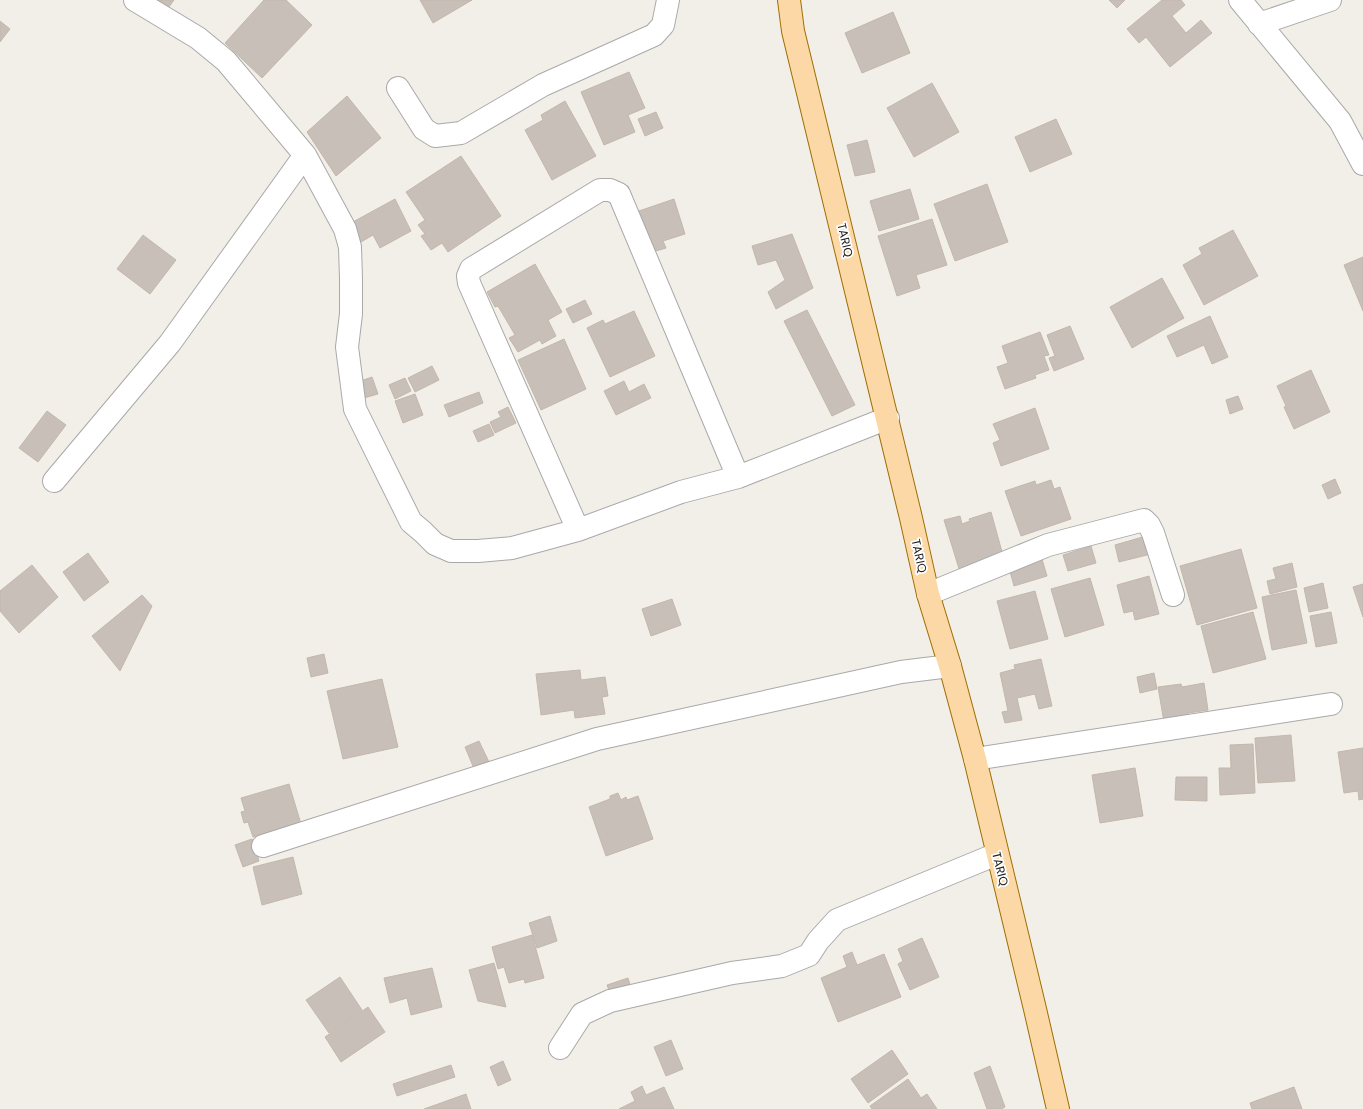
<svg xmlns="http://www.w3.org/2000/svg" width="1363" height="1109" viewBox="0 0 1363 1109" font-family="Poppins,sans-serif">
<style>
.building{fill:#c7bfb8;stroke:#c4b7ab}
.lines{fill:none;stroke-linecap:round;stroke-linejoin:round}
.minor-casing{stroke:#a9a9a9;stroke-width:24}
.major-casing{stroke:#9e6e02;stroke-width:24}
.minor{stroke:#fff;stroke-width:22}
.major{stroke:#fbd8a5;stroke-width:22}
.labels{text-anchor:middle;stroke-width:3.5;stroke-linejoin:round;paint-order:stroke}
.street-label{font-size:12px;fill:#222;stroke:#fff}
</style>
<rect width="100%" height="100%" fill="#f2efe9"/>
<path class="building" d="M152 0H174L166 11Z
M264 0H286L312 25 262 78 225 43Z
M420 0H472L433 23Z
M1109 0H1125L1117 8Z
M1162 0H1181L1185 5 1172 16 1186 33 1201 20 1212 33 1170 67 1146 37 1139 43 1127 29Z
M893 12 910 53 862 73 845 33Z
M0 21 10 29 0 42Z
M629 72 645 108 628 115 635 132 604 145 581 92Z
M932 83 959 132 914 157 887 108Z
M347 96 381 138 336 176 307 132Z
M565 101 596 156 552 180 525 130 543 120 541 115Z
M656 112 663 128 645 136 638 119Z
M1056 119 1072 154 1030 172 1015 137Z
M867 140 875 172 855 176 847 145Z
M461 156 501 216 448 252 442 243 431 250 421 236 425 234 418 225 425 220 406 192Z
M987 184 1008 242 955 261 934 204Z
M910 189 919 219 879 231 870 201Z
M395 199 411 231 380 248 373 235 361 242 351 223Z
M674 199 685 234 663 241 666 248 649 253 636 212Z
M932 219 947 265 916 275 920 288 897 296 878 236Z
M1233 230 1258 276 1204 305 1183 265 1202 254 1199 248Z
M792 234 813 288 776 309 768 292 785 280 776 260 758 265 752 246Z
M143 235 176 260 150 294 117 269Z
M1363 257V311L1344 265Z
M535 264 562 312 548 320 556 336 542 344 540 340 518 352 509 338 515 335 498 306 495 307 487 292Z
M1162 278 1184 318 1132 348 1110 307Z
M585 300 592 314 573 323 566 309Z
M807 310 855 405 832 416 784 321Z
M634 311 655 356 610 377 587 328 603 320 605 324Z
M1210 316 1228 357 1212 364 1204 345 1177 357 1167 336Z
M1070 326 1084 359 1054 371 1049 358 1055 356 1047 335Z
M1040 332 1049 355 1044 356 1049 370 1035 375 1036 378 1005 389 997 367 1008 363 1002 346Z
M564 339 586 389 541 410 518 360Z
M432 366 439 380 415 392 408 378Z
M1311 370 1330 412 1294 429 1284 407 1286 406 1277 386Z
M372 377 378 394 357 400 352 384Z
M405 378 411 391 395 399 389 385Z
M624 381 629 392 644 384 651 398 616 415 604 391Z
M479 392 483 403 449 417 444 405Z
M415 394 423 415 403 423 395 401Z
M1238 396 1243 409 1230 414 1226 400Z
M508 407 516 423 495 433 490 422 501 417 498 412Z
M1035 408 1049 449 1001 466 993 443 1000 440 993 424Z
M47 411 66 425 38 462 19 448Z
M489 424 494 435 478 442 473 431Z
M1335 479 1341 493 1328 499 1322 485Z
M1051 480 1054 489 1060 487 1071 519 1021 536 1005 491 1035 481 1036 485Z
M991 512 1004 559 960 572 944 520 960 516 962 524 970 521 969 519Z
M1146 536 1151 554 1119 562 1115 545Z
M1091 546 1096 563 1068 571 1063 555Z
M1241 549 1257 608 1197 625 1180 566Z
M88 553 109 582 84 601 63 572Z
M1042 559 1047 576 1014 586 1009 568Z
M1292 563 1297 587 1270 594 1267 581 1276 579 1273 568Z
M32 565 58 597 19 633 0 611V591Z
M1149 576 1159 614 1135 620 1133 611 1124 613 1117 585Z
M1090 578 1104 625 1065 637 1051 589Z
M1323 583 1328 608 1309 612 1304 588Z
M1363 584V617L1353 587Z
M1296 590 1307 643 1272 650 1262 597Z
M1035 591 1048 639 1010 649 997 601Z
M142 595 152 606 120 671 92 636Z
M672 599 681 625 651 636 642 609Z
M1253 612 1266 659 1213 673 1201 626Z
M1331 612 1337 643 1316 647 1310 616Z
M324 654 328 673 311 677 307 658Z
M1041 659 1052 706 1039 709 1035 694 1017 698 1022 720 1005 723 1002 712 1008 711 1000 673 1015 669 1014 665Z
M580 670 581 680 605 677 608 696 602 697 605 714 575 718 574 710 541 715 536 674Z
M1154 673 1157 689 1140 693 1137 677Z
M382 679 398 747 343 759 327 691Z
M1204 683 1208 710 1188 713 1189 718 1164 722 1158 687 1181 684 1182 687Z
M1291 735 1295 781 1258 783 1255 738Z
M479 741 490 764 475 771 465 747Z
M1253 744 1255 793 1220 795 1219 768H1231L1230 745Z
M1363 748V799L1359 800 1358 791 1344 793 1338 752Z
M1135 768 1143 816 1100 823 1092 775Z
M1176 777H1207V801L1175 800Z
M289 784 301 824 253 837 248 822 244 823 241 812 245 811 241 798Z
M618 793 621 800 626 797 627 800 638 796 653 839 606 856 589 807 610 799V796Z
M252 839 259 861 243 867 235 845Z
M293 857 302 894 262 905 253 867Z
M550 916 557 941 537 948 529 923Z
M532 935 544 978 525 983 524 979 509 983 504 967 498 969 492 947Z
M922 938 939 977 910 990 898 964 903 961 898 949Z
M852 952 857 965 884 954 901 997 838 1022 821 978 847 967 843 956Z
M494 963 506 1007 478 1001 469 970Z
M432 968 442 1007 411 1015 407 998 390 1003 384 978Z
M340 977 362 1010 329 1033 306 1000Z
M628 978 632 991 610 993 607 985Z
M368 1007 385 1032 341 1062 325 1037Z
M671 1040 683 1069 666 1076 654 1047Z
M892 1050 908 1074 868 1103 851 1079Z
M503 1061 511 1080 498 1086 490 1067Z
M451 1065 455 1077 397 1096 393 1084Z
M990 1066 1005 1107 1001 1109H987L974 1073Z
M908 1079 921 1098 927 1094 937 1109H872L870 1106Z
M642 1086 646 1095 664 1087 674 1109H619L635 1101 631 1092Z
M1294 1087 1302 1109H1252L1250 1103Z
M466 1094 471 1109H424Z"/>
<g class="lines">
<g class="minor-casing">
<path id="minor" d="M135 0 198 38 226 61 305 155 345 229 350 247 351 278V314L347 347 355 409 411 522 423 532 435 544 451 551H478L512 548 578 530 681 492 738 477 888 418
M1240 0 1340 121 1363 164
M1259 24 1330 0
M398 88 424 129 435 136 461 133 543 85 654 35 663 25 668 0
M54 481 170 343 305 155
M578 530 469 283 468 276 471 269 600 190H610L619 194 738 477
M928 594 1048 545 1144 520 1149 525 1153 533 1173 595
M975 759 1331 704
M263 846 597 739 901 672 950 666
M560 1048 582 1014 610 1001 732 973 782 966 809 955 818 941 837 920 997 854"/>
</g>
<g class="major-casing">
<path id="major" d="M789 0 793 31 911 518 928 594 950 666 975 759 1035 1009 1058 1109"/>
</g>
<use href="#minor" class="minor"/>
<use href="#major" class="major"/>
</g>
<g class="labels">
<g class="street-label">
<text transform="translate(845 240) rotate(77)" y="4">TARIQ</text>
<text transform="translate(919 556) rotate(78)" y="4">TARIQ</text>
<text transform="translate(1000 869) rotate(76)" y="4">TARIQ</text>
</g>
</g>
</svg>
